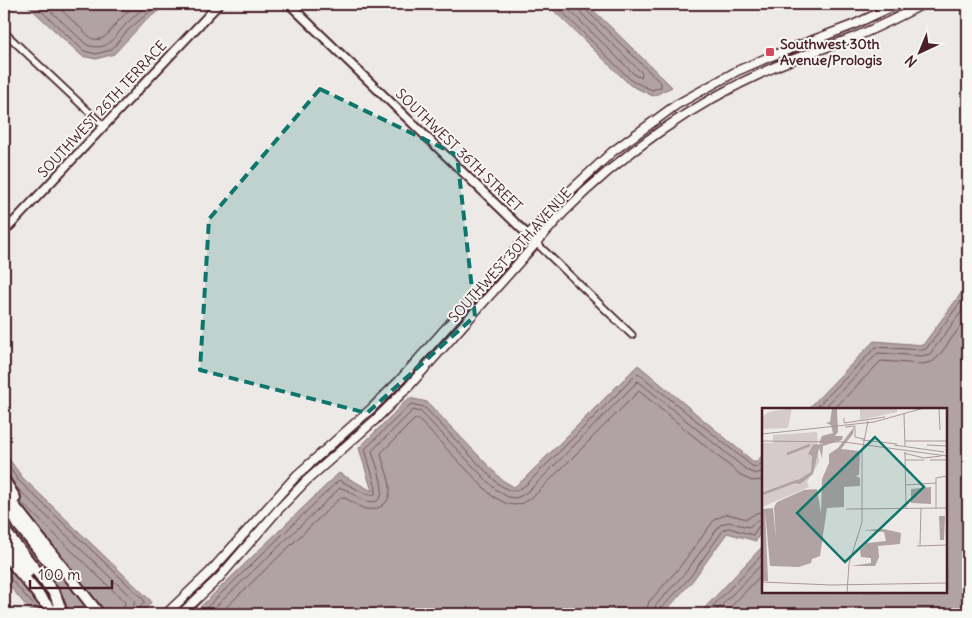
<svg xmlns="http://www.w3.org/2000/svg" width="972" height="618" viewBox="0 0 972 618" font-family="Delius,sans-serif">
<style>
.water{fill:#b1a2a3;stroke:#886e73}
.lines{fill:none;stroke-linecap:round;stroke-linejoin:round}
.shore{stroke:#73535b;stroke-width:1}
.minor-casing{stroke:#4a1f2b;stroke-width:9}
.tertiary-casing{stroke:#4a1f2b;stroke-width:11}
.secondary-casing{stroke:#4a1f2b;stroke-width:11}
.motorway-casing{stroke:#4a1f2b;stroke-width:14}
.minor{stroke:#f6f6f2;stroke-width:5.5}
.tertiary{stroke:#f6f6f2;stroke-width:7}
.secondary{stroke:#f6f6f2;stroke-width:8}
.motorway{stroke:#f6f6f2;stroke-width:10}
.marked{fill:#0f766e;fill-opacity:0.2;stroke:#0f766e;stroke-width:4;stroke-dasharray:10 6;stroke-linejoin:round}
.poi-dot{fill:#d1495b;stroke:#f6f6f2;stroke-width:2}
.labels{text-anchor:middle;stroke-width:4;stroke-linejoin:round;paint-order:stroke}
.poi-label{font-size:14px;font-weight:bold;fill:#4a1f2b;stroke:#f6f6f2;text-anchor:start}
.street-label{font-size:14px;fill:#4a1f2b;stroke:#f6f6f2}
.inset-river{fill:none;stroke:#b1a2a3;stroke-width:2.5}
.inset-road{fill:none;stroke:#ab989b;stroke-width:1}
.view{fill:#0f766e;fill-opacity:0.15;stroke:#0f766e;stroke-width:2.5}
.inset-edge{fill:none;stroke:#4a1f2b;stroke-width:2.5}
</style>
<rect width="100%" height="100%" fill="#ece9e6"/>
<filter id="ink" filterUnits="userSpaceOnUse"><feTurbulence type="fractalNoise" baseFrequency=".02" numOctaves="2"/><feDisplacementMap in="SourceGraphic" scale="10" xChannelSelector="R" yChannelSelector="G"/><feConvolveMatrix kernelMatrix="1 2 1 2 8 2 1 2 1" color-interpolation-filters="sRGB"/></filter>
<g filter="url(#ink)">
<path class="water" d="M26 4H167L143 23 114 54 96 59 82 56Z
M547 4H587L672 87 653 96 630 85Z
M968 284V614H699L763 546V592H946V409H808L874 341 923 345Z
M638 365 755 463 763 455V526L756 541 727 533 693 580 663 614H193L339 473 372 491 359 448 409 398 427 402 502 480 514 487 523 480Z
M4 452 22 477 151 601 150 604 141 614H33L4 579Z"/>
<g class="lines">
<path class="shore" d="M34 4 84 51 96 54 111 50 128 30 159 4
M43 4 87 45C109 52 113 38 125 25 133 17 141 10 149 4
M55 4 91 38C105 44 111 29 119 20 125 14 131 9 137 4
M554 4 632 81 652 90 661 87V83L585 9 584 4
M563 4 636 76 641 77 642 73 581 13 578 4
M815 409 876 347 922 350 926 349 968 292
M823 409 878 353 922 356 930 354 968 303
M834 409 881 361 922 364 932 362 938 357 968 316
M4 460 18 480 144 600V603L138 610 137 614
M14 485 135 601 131 614
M20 501 125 602 123 614
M4 576 10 578 37 609 38 614
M200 614 339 480 368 495 375 494 376 488 365 449 411 404 424 407 498 484C512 492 513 494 527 484L638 373 752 466 757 467 763 462
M208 614 340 488C350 489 357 499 367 501 396 508 374 461 372 451L413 410 421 412 495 489 508 497 515 498 521 496 531 489 638 381 748 471 756 474 763 471
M219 614 341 497C349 498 356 506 365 509 370 510 376 509 380 507 401 495 383 469 381 453L415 419H418L492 496 507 504 515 505 523 503 536 494 639 391 743 477 752 481 763 480
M645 614 649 602 679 568 715 519 727 514 747 519 756 513 763 512
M653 614 656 605 685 573 720 525 728 522 749 527 756 521 763 520
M659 614 661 609 690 577 724 529 729 528 753 535 758 527 763 526
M705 614 763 554
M713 614 763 563
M724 614 763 573"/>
<g class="minor-casing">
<path id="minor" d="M4 32 104 126
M528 235 632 335"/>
</g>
<g class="tertiary-casing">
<path id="tertiary" d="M289 4 528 235
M4 232 219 4"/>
</g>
<g class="secondary-casing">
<path id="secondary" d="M166 614 210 572 297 475 372 408 400 380 554 206 612 152 676 105 737 71 769 57 853 25 898 4
M181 614 219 578 278 510 306 481 374 421 409 386 562 214C625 150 695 102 777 66 802 55 829 47 855 37 878 27 901 16 923 4"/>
</g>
<g class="motorway-casing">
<path id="motorway" d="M4 480 15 498
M4 493 99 614
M4 507 47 560 57 569
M4 530 55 594 62 613
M4 541 28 572
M4 553 54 614"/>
</g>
<use href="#minor" class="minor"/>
<use href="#tertiary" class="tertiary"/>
<use href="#secondary" class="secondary"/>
<use href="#motorway" class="motorway"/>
</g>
</g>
<path class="marked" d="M320 89 457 155 475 316 367 413 200 370 209 219Z"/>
<rect class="poi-dot" x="765" y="47" width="10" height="10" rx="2.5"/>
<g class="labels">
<g class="poi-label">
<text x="780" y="49">Southwest 30th<tspan x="780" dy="16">Avenue/Prologis</tspan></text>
</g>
<g class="street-label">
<text transform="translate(102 109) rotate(-47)" y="5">SOUTHWEST 26TH TERRACE</text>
<text transform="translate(459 150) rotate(44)" y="5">SOUTHWEST 36TH STREET</text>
<text transform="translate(510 255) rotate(-48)" y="5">SOUTHWEST 30TH AVENUE</text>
</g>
</g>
<g transform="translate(762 408)">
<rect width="185" height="185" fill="#ece9e6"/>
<path d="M30 0 26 20 0 21V9L7 4ZM98 0H135V4L98 12ZM55 24 57 54 45 74 47 79 0 99V35H11V27Z" fill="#d4cbca"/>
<path d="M75 0 76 24 73 28H81L80 32 61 38 60 50 57 40 51 66 38 76 31 75 49 64 50 48 46 46 51 37H48L61 36 57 35 60 28 71 25 69 17 64 15 68 14 70 1ZM92 19 91 26 79 41 98 43 97 67 94 68 98 70V78L82 79V99L65 100 58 148 50 151 49 155 37 159 8 158 3 103 6 173H0V101L11 100 14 131 12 99 15 94 42 82 55 81 59 105 60 71 67 55V46L76 40ZM169 79V96L149 95V81ZM177 108H183L182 132H178ZM122 121 139 125 138 136 116 138 117 149 113 158H89L109 155V150L99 149 98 142 105 135 124 133 122 124 101 122Z" fill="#b1a2a3"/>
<path class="inset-river" d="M25 46 48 37M0 86 35 73"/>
<path class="inset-road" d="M177 0 178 22M142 6 143 38M82 10V15L123 9M83 19 93 18V29L102 31M0 26 112 14 162 0M100 32 135 36M0 33 82 34 185 48M143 33H185M132 37 182 44M165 37 185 38M143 44 144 101M142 45 162 50 179 48M143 52H162M168 52H185M143 77 174 75M174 100V70L185 68M84 101 185 100M155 138 185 137M158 138 159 100M0 174 69 177 185 175M85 185 87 156 100 114V44L106 13"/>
<path class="view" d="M113 29 162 79 83 154 35 105Z"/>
<rect width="185" height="185" class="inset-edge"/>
</g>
<rect width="972" height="618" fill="none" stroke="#f6f6f2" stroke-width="20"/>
<rect x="10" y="10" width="952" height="598" fill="none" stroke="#4a1f2b" stroke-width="2" filter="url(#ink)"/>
<g transform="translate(920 52) rotate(224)" stroke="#f6f6f2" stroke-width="4" paint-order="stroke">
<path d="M0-4L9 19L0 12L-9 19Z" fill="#4a1f2b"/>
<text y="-8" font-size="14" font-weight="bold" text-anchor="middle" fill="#4a1f2b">N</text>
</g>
<path d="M30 580v8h82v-8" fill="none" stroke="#4a1f2b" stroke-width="2.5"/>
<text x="38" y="580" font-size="15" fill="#4a1f2b" stroke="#f6f6f2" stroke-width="4" paint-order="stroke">100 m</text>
</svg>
